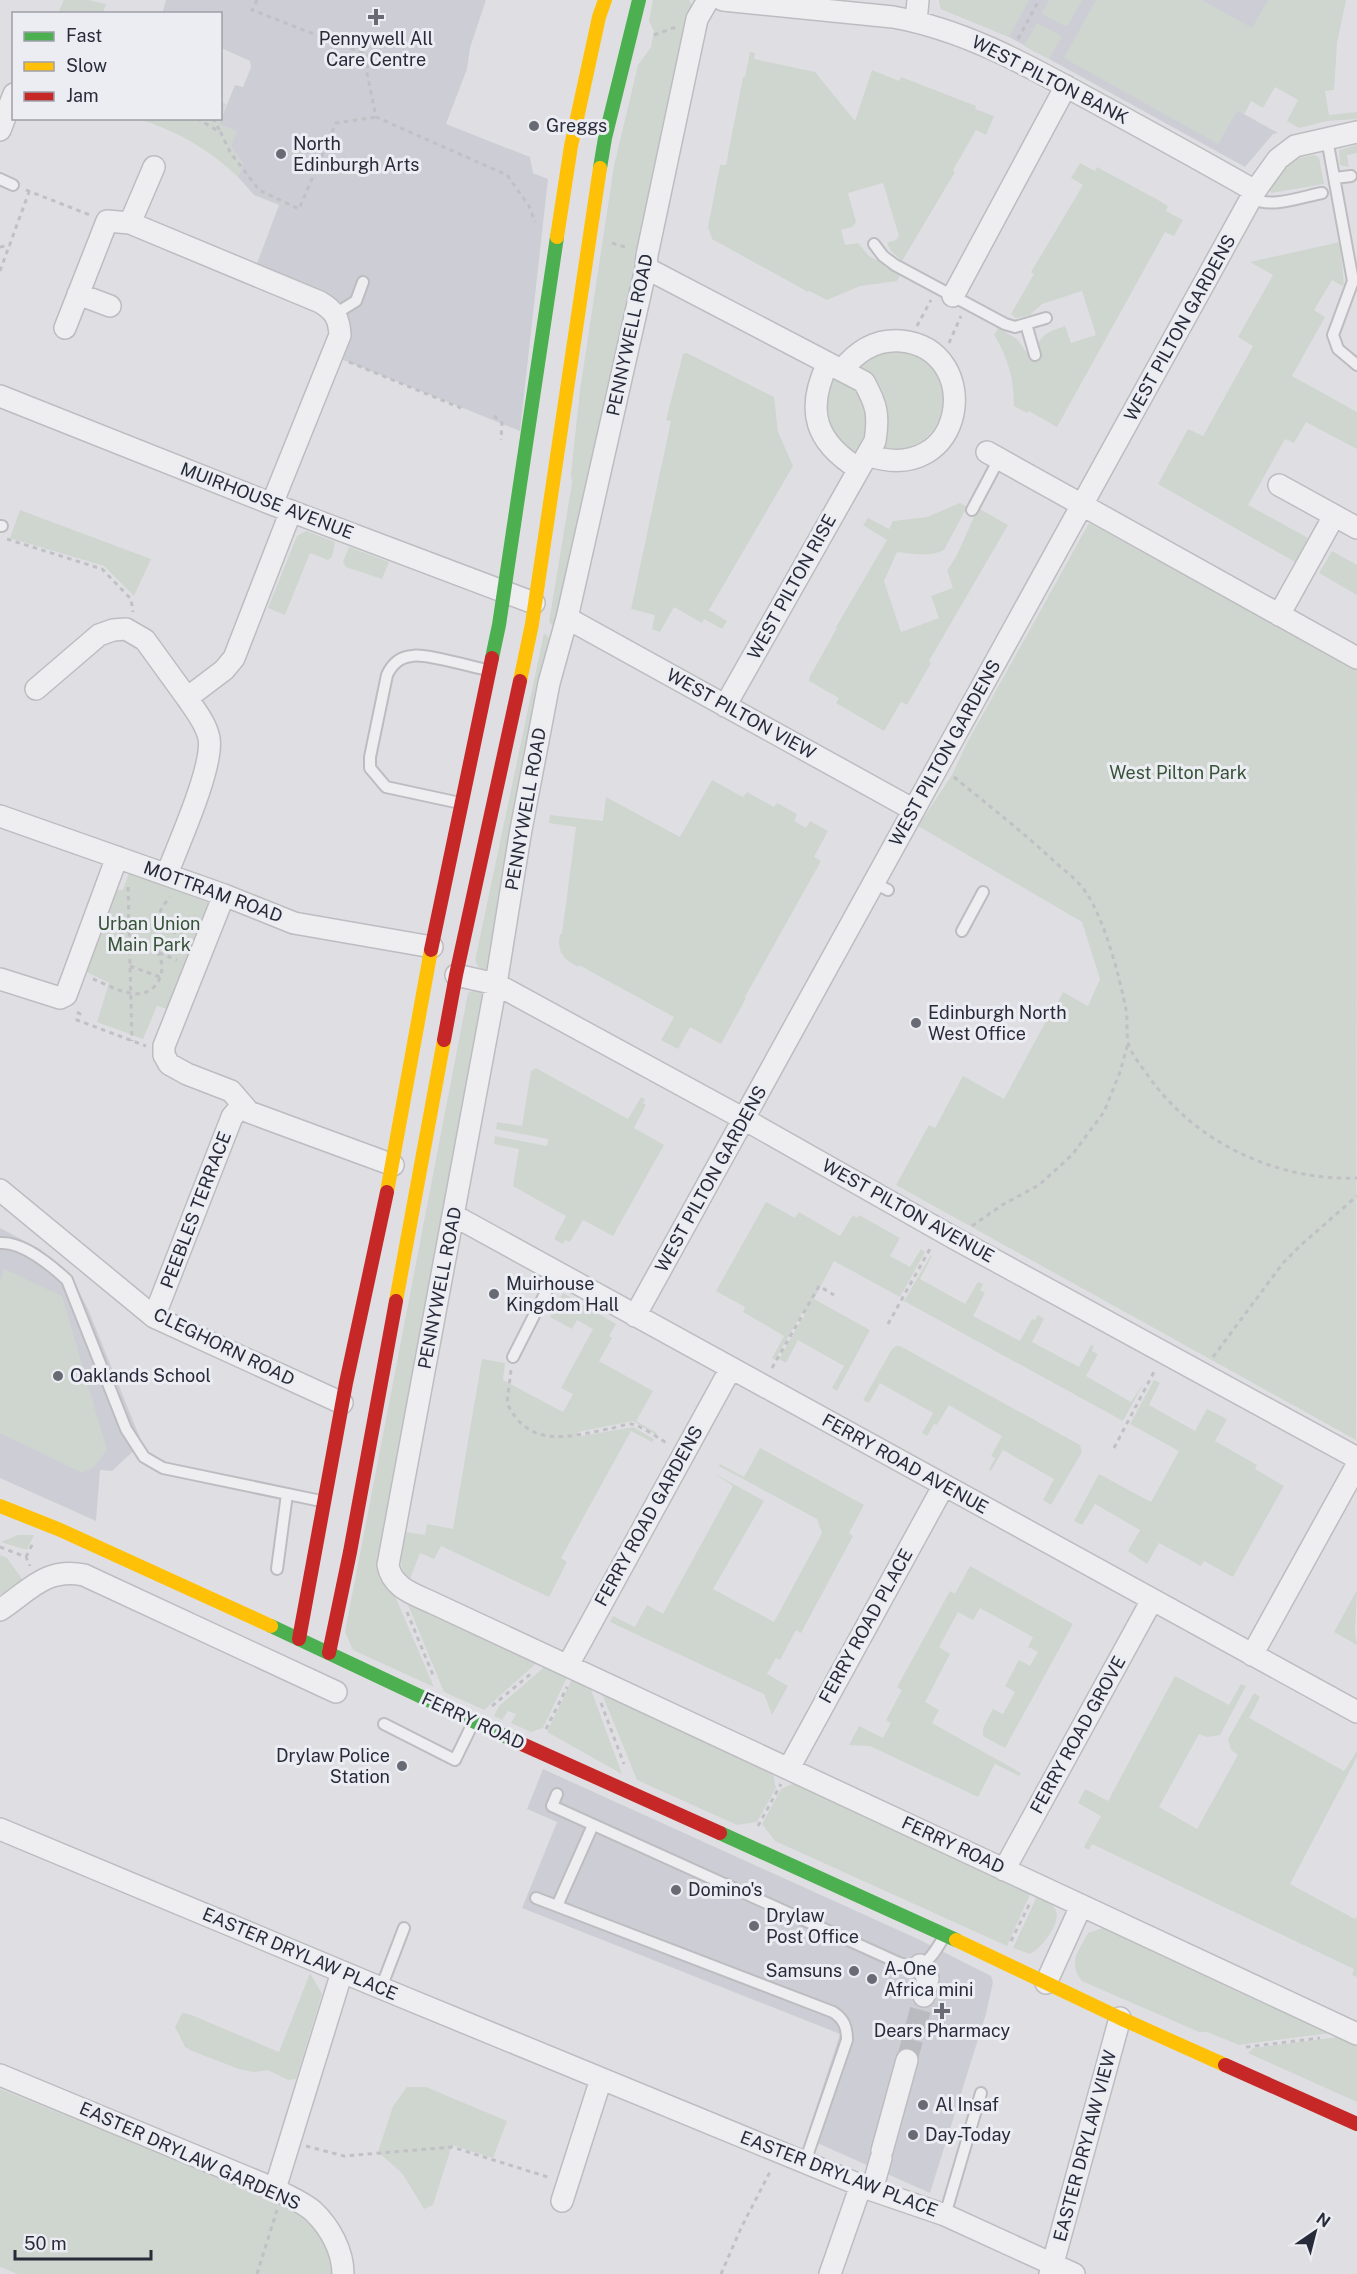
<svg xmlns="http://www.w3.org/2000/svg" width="1357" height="2274" viewBox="0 0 1357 2274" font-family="'Public Sans',sans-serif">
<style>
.built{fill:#cdced5}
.green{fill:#ced6cf}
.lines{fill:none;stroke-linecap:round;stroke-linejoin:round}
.street-tunnel{stroke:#babbc1;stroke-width:21;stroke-dasharray:21 10;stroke-linecap:butt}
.lane-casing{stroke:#bdbdc1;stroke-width:14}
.street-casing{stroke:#bdbdc1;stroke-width:24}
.path{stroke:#c0c0c5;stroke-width:3;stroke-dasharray:4.5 4.5;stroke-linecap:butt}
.lane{stroke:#eeeef0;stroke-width:10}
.street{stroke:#eeeef0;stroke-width:21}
.fast{stroke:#4caf50;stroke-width:14}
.slow{stroke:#ffc107;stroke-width:14}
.jam{stroke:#c62828;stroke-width:14}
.poi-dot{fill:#686a74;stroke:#ecedf3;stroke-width:2}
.labels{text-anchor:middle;stroke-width:6;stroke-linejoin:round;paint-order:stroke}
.poi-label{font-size:18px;fill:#282b39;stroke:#ecedf3;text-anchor:start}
.street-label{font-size:18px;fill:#282b39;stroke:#ecedf3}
.park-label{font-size:18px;fill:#375338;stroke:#ecedf3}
</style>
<rect width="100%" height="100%" fill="#dfdfe3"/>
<path class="built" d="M166 0H486L470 48 467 69 446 124 530 157 533 173 548 179 520 431 331 355 339 321 253 274 279 205 254 195 238 177 243 164 231 147 219 124 235 85 243 87 251 67 250 61 221 48 220 14H162Z
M939 0H1303L1244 114 1278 133 1273 134 1245 167 1009 37 941 9Z
M0 1228 40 1249 72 1279 88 1309 142 1443 112 1471 100 1470 96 1521 0 1478Z
M543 1769 918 1939 991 1976 993 1982 986 2014 930 2193 806 2138 840 2034 522 1908 557 1822 527 1809Z"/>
<path class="green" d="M64 0H88L106 4 103 13H58Z
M653 0H689L693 7 638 246 635 252 638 257 556 625H552L549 622 572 483 571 474 580 390 614 166 638 65 651 47 654 31 649 21Z
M939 0H1029L1009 37 941 9Z
M1049 0H1082L1068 25 1065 26 1042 14Z
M1096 0H1202L1252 28 1268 0H1346L1337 43 1334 90 1325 91 1329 115 1357 112V119L1327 121 1299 128 1287 121 1298 100 1275 87 1263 108 1251 101 1244 114 1237 111 1218 144 1064 58Z
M1037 23 1062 36 1049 59 1024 46Z
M750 52 755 53 754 59 815 72 855 121 872 70 899 81 901 77 976 106 975 109 994 116 986 135 976 130 953 170 955 172 902 261 891 251 887 243 896 240 899 236 883 183 848 193 856 222 852 227 841 230 845 245 858 243 869 256 901 273 897 281 860 286 827 300 809 291 808 292 712 239 708 227 720 165H726L743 77H745Z
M221 102 226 104 219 124 237 131 231 147 243 164 238 177C210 150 176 130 138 119L220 118Z
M1357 145V153L1347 155 1349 167 1340 165 1339 150Z
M1315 155 1319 158 1324 184 1271 193 1270 189C1285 160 1283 161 1315 155Z
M1080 163 1095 171 1097 167 1160 201 1168 206 1166 211 1183 220 1174 236 1165 232 1057 427 1029 411 1027 413 1014 406C1014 380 1008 357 994 335L998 328 1017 339 1032 360 1040 357 1039 342C1045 332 1054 330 1065 326L1071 343 1096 335 1082 291 1042 304 1030 315 1016 318 1011 314 1034 274 1031 272 1083 185 1071 178Z
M1340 242 1344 284 1342 286 1332 280 1314 310 1325 317 1292 376 1357 412V449L1306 422 1294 443 1285 439 1248 505 1308 538 1295 562 1158 484 1188 429 1203 436 1253 346 1238 337 1273 275 1250 262Z
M884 352C890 352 897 351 903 352 964 361 953 460 882 448 893 428 888 391 872 374 869 371 862 369 859 367L866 359Z
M687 353 774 397 778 432 793 466 709 610 727 621 722 629 704 619 702 623 674 607 660 632 652 629 655 615 631 609 671 421 666 420 683 354Z
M834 377C841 381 850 384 856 389 875 406 866 434 856 453 829 437 820 405 834 377Z
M960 503 967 507 944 550C931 557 912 554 897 552L884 581 901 632 939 618 931 596 953 588 947 570 956 557 978 508 1008 525 929 661 931 663 907 705 901 702 884 731 836 703 839 698 809 681 810 676 837 628 836 627 887 540 863 525 868 518 889 529 893 521 927 517Z
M20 510 151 559 134 596 104 566 10 538Z
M1089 523 1357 670 1356 1440 896 1185 929 1125 935 1128 963 1076 1004 1099 1053 1008H1055L1063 992 1088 1006 1100 979 1082 922 918 826 952 775 967 743Z
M306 531 335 542 332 557 328 560 310 553 285 615 268 608 297 536Z
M349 547 389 562 382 579 346 567 343 562Z
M1332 551 1357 565V595L1319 573Z
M544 633 551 640 491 966 481 971 475 961Z
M712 780 743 797 747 792 774 807 777 803 797 814 794 821 806 828 810 821 828 831 814 857 821 861 745 997 746 998 721 1044 690 1027 678 1049 661 1040 674 1017 579 965 578 967C562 958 557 952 560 934H562L576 827 549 823 550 815 603 821 606 797 680 837Z
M129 872 212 904 170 1010 157 1006 143 1039 97 1022 109 983 85 971 116 890H123Z
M474 990 481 991 486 997 380 1566C381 1580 383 1588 395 1596L434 1687 353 1650 345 1632 468 993Z
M536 1068 628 1119 641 1097 645 1099 643 1103 646 1105 634 1128 664 1145 613 1236 583 1220 570 1242 565 1240 563 1244 554 1239 566 1216 513 1186 519 1149 494 1144 495 1136 547 1146 548 1139 496 1129 497 1122 522 1126 531 1071Z
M766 1202 795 1218 799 1212 840 1236 853 1215 857 1218 859 1215 900 1238 890 1256 910 1267 921 1249 925 1252 900 1297 834 1261 814 1299 870 1330 837 1391 832 1388 844 1366 798 1340 786 1363 779 1359 805 1314 802 1313 775 1360 772 1358 784 1336 743 1312 745 1307 716 1291Z
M931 1255 932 1256 920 1279 965 1304 978 1282 983 1284 980 1290 985 1293 973 1316 1020 1341 1032 1319 1035 1320 1038 1315 1044 1319 1032 1342 1079 1367 1091 1345 1094 1346 1092 1351 1098 1354 1086 1376 1131 1402 1145 1381 1123 1421 904 1301Z
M4 1269 62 1296 107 1450 94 1467 82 1473 0 1433V1283Z
M563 1293 616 1324 609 1336 612 1338 599 1361 653 1391 636 1421 657 1433 656 1435 633 1421 578 1432 576 1437 633 1427 654 1439 652 1442 631 1431 561 1558 567 1562 549 1597 441 1546 434 1559 420 1553 410 1579C395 1568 403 1548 406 1532L425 1535 427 1524 453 1529 482 1359 505 1363 503 1380 563 1412 573 1394 561 1388 593 1329 577 1320 572 1329 550 1317Z
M896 1346H900L1080 1445 1082 1452 1051 1505 1043 1500 1054 1479 1003 1450 991 1471 989 1469 995 1458 991 1456 1002 1436 949 1405 937 1425 934 1424 927 1436 922 1433 933 1413 880 1383 869 1403 863 1400 892 1349Z
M1154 1380 1160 1383 1149 1405 1195 1431 1207 1409 1227 1419 1215 1441 1257 1465 1255 1469 1284 1486 1233 1577 1204 1561 1201 1566 1159 1543 1147 1564 1128 1551 1140 1530 1095 1504 1082 1525 1074 1521 1099 1474 1151 1502 1179 1451 1130 1424Z
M760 1448 864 1505 849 1533 853 1536 801 1633 796 1630 780 1660 776 1658 767 1674 788 1686 772 1715 764 1694 610 1622 613 1616 635 1627 647 1605 663 1614 733 1486 713 1473 764 1501 713 1589 774 1622 822 1533 817 1519 719 1466 720 1464 744 1477Z
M18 1535H34L27 1550 1 1542Z
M0 1555 7 1558 25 1583 12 1592 0 1594Z
M970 1566 1073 1624 1005 1748 983 1736V1728L993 1709 1003 1714 1015 1692 1005 1686 1019 1660 1030 1666 1038 1652 1028 1647 1033 1637 980 1608 973 1620 958 1612 939 1647 950 1654 925 1702 939 1710 932 1723 1021 1773 1019 1776 995 1764 978 1797 870 1746 849 1745 859 1726 883 1738 891 1723 886 1720 902 1690 897 1687 950 1591 955 1594Z
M1357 1590 1355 1631 1357 1645 1334 1632Z
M406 1600 540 1660 484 1710 444 1692Z
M548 1664 568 1675 543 1728 531 1732 511 1723 516 1714 508 1711 502 1720 494 1716 499 1706Z
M1175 1676 1229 1705 1241 1684 1246 1686 1220 1735 1207 1737 1199 1734 1159 1807 1197 1829 1238 1755 1231 1750 1228 1739 1254 1693 1260 1697 1249 1718 1344 1771 1357 1751V1757L1290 1884 1355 1919 1357 1917V1977L1352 1975 1354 1969 1092 1844 1089 1850 1084 1847 1101 1816 1078 1803 1085 1789 1108 1801Z
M572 1679 590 1687 622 1774 547 1732Z
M600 1689 772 1769 776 1788 757 1822 737 1825 637 1780Z
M799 1781 1032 1890 1007 1946 775 1841 762 1824 781 1789Z
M1037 1896C1044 1899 1053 1903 1056 1911 1061 1924 1041 1949 1030 1954L1013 1948Z
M1109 1926 1337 2032 1239 2045 1207 2032H1199L1082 1981C1067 1962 1079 1951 1088 1933Z
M310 1973 322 1994 296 2079 288 2080 268 2070 254 2072 239 2069 192 2051 185 2047 175 2027 182 2013 189 2014 279 2052Z
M1346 2036 1357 2041V2102L1248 2053 1253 2048Z
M407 2087H426L507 2121 493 2158 452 2145 433 2205 424 2209 402 2173 378 2152 393 2106Z
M0 2089 282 2203C310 2219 333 2239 333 2274H18L0 2267Z"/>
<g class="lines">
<path class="street-tunnel" d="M907 2060 924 1996"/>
<g class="lane-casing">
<path id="lane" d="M1327 139 1353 281 1333 335 1338 349 1357 365
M1335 178 1351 176
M0 179 13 185
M1252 198C1270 209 1301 197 1322 193
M874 244 883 256 895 265 1005 324 1015 327 1046 318
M335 314 356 301 363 282
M1026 324 1035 355
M972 510 999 459
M0 526H2
M460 803 386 787 370 768V757L387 675C392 664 400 657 412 656 425 653 472 667 488 670
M874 883 888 890
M962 931 983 892
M0 1243C22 1241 52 1266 67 1280L126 1429 144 1457 163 1468 321 1501
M513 1357 556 1272
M277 1569 287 1494
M384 1724 455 1760 473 1723
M557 1794 552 1806 899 1963C926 1972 931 1957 944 1937
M536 1898 833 2012C844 2019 847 2027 847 2040L805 2162
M557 1906 593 1825
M381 1988 404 1928
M945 2215 981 2093"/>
</g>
<g class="street-casing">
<path id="street" d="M708 0 697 19 647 255 646 268 567 618 549 683 520 835 496 984 388 1565C392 1588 414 1594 433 1603L1357 2034
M723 0 893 17C965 30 1027 65 1091 100 1146 130 1201 160 1255 191
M916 22 918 0
M0 130 14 94
M154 167 130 223 320 302C335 311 339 318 340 335L272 504
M646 268 864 382C877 405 879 415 875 441L725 706
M78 294 110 306
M953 296 1066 86
M65 328 107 221 130 223
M828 363C805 410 815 442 859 469
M842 370C857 351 876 339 901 341 985 349 967 489 867 455
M0 396 272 504 534 603
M987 452 1357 658
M1279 485 1357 528
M1279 615 1334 516
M567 618 914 810
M36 689 99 635 113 630 126 629 145 640 187 698
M0 816 224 895 294 923 432 947
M167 874C178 845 214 766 209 738 206 723 195 710 187 698L224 670 234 658 291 511
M224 895 164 1046V1055L169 1064 187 1074 231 1091 249 1112 393 1165
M456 975 496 984 744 1119 954 1238 1357 1458
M0 979 60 998 66 995 117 857
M0 1190 154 1317 342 1403
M453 1215 1357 1712
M635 1316 1255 191 1278 159 1295 146 1357 132
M154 1317 232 1117 242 1105
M0 1610C29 1591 46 1567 84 1575L336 1692
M1252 1655 1357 1465
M568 1665 731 1368
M789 1768 944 1485
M0 1829 381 1988 872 2190 945 2215 1074 2274
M1004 1870 1152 1600
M920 1965 928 1978 924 1996
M1046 1983 1081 1906
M0 2075 275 2189C287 2196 303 2202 313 2211 330 2227 343 2251 343 2274
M882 2151 907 2060
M275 2189 342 1972
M872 2190 881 2158
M562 2201 601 2079
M830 2274 861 2185
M1050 2274 1120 2018"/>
</g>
<path class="path" d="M257 0 252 10 368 55 367 73 376 117 507 175 529 206 535 222
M654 35 676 27
M1018 39 1039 0
M197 118 221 133 230 152 259 190 299 209 336 123 376 117
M213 118 220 131
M26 190 90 215
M612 243 628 248
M0 247 10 245
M0 271 29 192
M917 326 931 300
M949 343 961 316
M349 362 461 408
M494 416 502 423 501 440
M7 539 102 569 131 599 133 612
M954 777C988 805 1023 832 1055 862 1066 872 1079 881 1087 894 1105 921 1120 978 1126 1010 1128 1020 1126 1032 1128 1042 1130 1053 1142 1067 1149 1077 1196 1143 1277 1181 1357 1178
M128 887 132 1041
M155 925 187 937
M111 929 128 935
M159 953 177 960
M130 966 160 977
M93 979C111 986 137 1003 154 987 160 980 162 974 162 966 161 954 153 946 154 935 155 920 161 907 170 897
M77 1012 80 1014 77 1020 146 1046
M972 1226 1002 1205 1039 1185 1072 1155 1104 1112 1120 1072 1128 1043
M888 1324 931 1247
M1213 1357 1283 1263 1301 1245 1357 1196
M772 1368 819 1286 834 1295
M511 1370 507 1403C529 1449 568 1437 608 1429 615 1428 625 1424 631 1424 640 1425 660 1439 668 1444
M1114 1448 1155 1370
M0 1547 26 1557 30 1566
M26 1557 33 1543
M407 1612 433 1675
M601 1703 624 1764
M492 1706 533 1672
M546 1729 567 1687
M758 1826 781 1784
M1011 1941 1031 1901
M1246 2047 1320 2038
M306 2146 344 2156 452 2147 551 2178
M257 2274 277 2210
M721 2274 742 2226 771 2170"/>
<use href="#lane" class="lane"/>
<use href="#street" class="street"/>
<path class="fast" d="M600 168 605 138 639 0
M492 658 499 625 557 237
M271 1626 513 1740
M720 1833 956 1940"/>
<path class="slow" d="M557 237 571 146 599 17 605 0
M520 681 532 624 600 168
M387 1192 431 950
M396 1301 444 1040
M0 1506 58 1529 271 1626
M956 1940 1120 2018 1225 2065"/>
<path class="jam" d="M431 950 492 658
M444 1040 456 975 520 681
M299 1639 346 1383 387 1192
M329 1653 350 1552 396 1301
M513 1740 720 1833
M1225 2065 1357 2124"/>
</g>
<g class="poi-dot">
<path d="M373 8h6v6h6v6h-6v6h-6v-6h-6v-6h6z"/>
<circle cx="534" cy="126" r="6"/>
<circle cx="281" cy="154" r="6"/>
<circle cx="916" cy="1023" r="6"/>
<circle cx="494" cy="1294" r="6"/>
<circle cx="58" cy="1376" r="6"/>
<circle cx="402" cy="1766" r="6"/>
<circle cx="676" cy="1890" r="6"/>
<circle cx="754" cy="1926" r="6"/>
<circle cx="854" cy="1971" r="6"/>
<circle cx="872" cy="1979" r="6"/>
<path d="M939 2002h6v6h6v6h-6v6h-6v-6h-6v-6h6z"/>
<circle cx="923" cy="2105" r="6"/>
<circle cx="913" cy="2135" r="6"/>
</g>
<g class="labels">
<g class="poi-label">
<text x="376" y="45" text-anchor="middle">Pennywell All<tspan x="376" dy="21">Care Centre</tspan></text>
<text x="546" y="132">Greggs</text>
<text x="293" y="150">North<tspan x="293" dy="21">Edinburgh Arts</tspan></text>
<text x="928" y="1019">Edinburgh North<tspan x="928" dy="21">West Office</tspan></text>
<text x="506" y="1290">Muirhouse<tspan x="506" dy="21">Kingdom Hall</tspan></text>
<text x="70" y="1382">Oaklands School</text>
<text x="390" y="1762" text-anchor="end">Drylaw Police<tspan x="390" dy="21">Station</tspan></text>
<text x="688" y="1896">Domino's</text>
<text x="766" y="1922">Drylaw<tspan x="766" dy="21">Post Office</tspan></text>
<text x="884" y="1975">A-One<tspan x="884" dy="21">Africa mini</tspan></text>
<text x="842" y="1977" text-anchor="end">Samsuns</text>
<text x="942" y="2037" text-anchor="middle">Dears Pharmacy</text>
<text x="935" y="2111">Al Insaf</text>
<text x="925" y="2141">Day-Today</text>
</g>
<g class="street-label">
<text transform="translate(1050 80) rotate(27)" y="6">WEST PILTON BANK</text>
<text transform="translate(1180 328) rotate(-61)" y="6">WEST PILTON GARDENS</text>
<text transform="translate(630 335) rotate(-78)" y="6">PENNYWELL ROAD</text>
<text transform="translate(267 501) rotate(21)" y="6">MUIRHOUSE AVENUE</text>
<text transform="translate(792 587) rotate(-61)" y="6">WEST PILTON RISE</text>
<text transform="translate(741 714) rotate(29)" y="6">WEST PILTON VIEW</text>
<text transform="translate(945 753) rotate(-61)" y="6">WEST PILTON GARDENS</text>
<text transform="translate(526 809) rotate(-80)" y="6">PENNYWELL ROAD</text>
<text transform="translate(213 892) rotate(20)" y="6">MOTTRAM ROAD</text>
<text transform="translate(711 1179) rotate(-61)" y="6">WEST PILTON GARDENS</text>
<text transform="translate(196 1210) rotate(-69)" y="6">PEEBLES TERRACE</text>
<text transform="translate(908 1211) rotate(29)" y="6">WEST PILTON AVENUE</text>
<text transform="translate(440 1288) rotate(-79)" y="6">PENNYWELL ROAD</text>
<text transform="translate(224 1347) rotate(26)" y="6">CLEGHORN ROAD</text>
<text transform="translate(905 1464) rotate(29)" y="6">FERRY ROAD AVENUE</text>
<text transform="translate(649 1516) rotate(-61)" y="6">FERRY ROAD GARDENS</text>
<text transform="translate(866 1626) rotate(-61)" y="6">FERRY ROAD PLACE</text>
<text transform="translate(473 1721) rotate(25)" y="6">FERRY ROAD</text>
<text transform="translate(1078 1735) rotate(-61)" y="6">FERRY ROAD GROVE</text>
<text transform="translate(953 1845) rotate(25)" y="6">FERRY ROAD</text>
<text transform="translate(300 1954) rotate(23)" y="6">EASTER DRYLAW PLACE</text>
<text transform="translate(1085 2146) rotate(-75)" y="6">EASTER DRYLAW VIEW</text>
<text transform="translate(190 2156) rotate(24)" y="6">EASTER DRYLAW GARDENS</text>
<text transform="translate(839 2174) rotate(21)" y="6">EASTER DRYLAW PLACE</text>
</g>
<g class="park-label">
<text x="1178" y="779">West Pilton Park</text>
<text x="149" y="930">Urban Union<tspan x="149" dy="21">Main Park</tspan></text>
</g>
</g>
<rect x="12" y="12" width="210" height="108" fill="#ecedf3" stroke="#9e9fa9" stroke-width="1.5"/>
<rect x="24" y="32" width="30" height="9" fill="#4caf50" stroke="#9e9fa9" stroke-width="1.5"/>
<text x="66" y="42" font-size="18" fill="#282b39">Fast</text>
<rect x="24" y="62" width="30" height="9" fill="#ffc107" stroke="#9e9fa9" stroke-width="1.5"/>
<text x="66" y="72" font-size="18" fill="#282b39">Slow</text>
<rect x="24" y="92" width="30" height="9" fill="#c62828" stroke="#9e9fa9" stroke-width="1.5"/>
<text x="66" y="102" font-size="18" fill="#282b39">Jam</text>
<g transform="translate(1315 2232) rotate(35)" stroke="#ecedf3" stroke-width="4.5" paint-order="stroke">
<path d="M0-4.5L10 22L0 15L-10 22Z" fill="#282b39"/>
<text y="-9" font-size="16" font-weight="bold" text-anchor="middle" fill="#282b39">N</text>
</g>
<path d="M15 2250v9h136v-9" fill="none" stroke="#282b39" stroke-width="3"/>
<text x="24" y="2250" font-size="18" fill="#282b39" stroke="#ecedf3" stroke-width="4.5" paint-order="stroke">50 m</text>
</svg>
